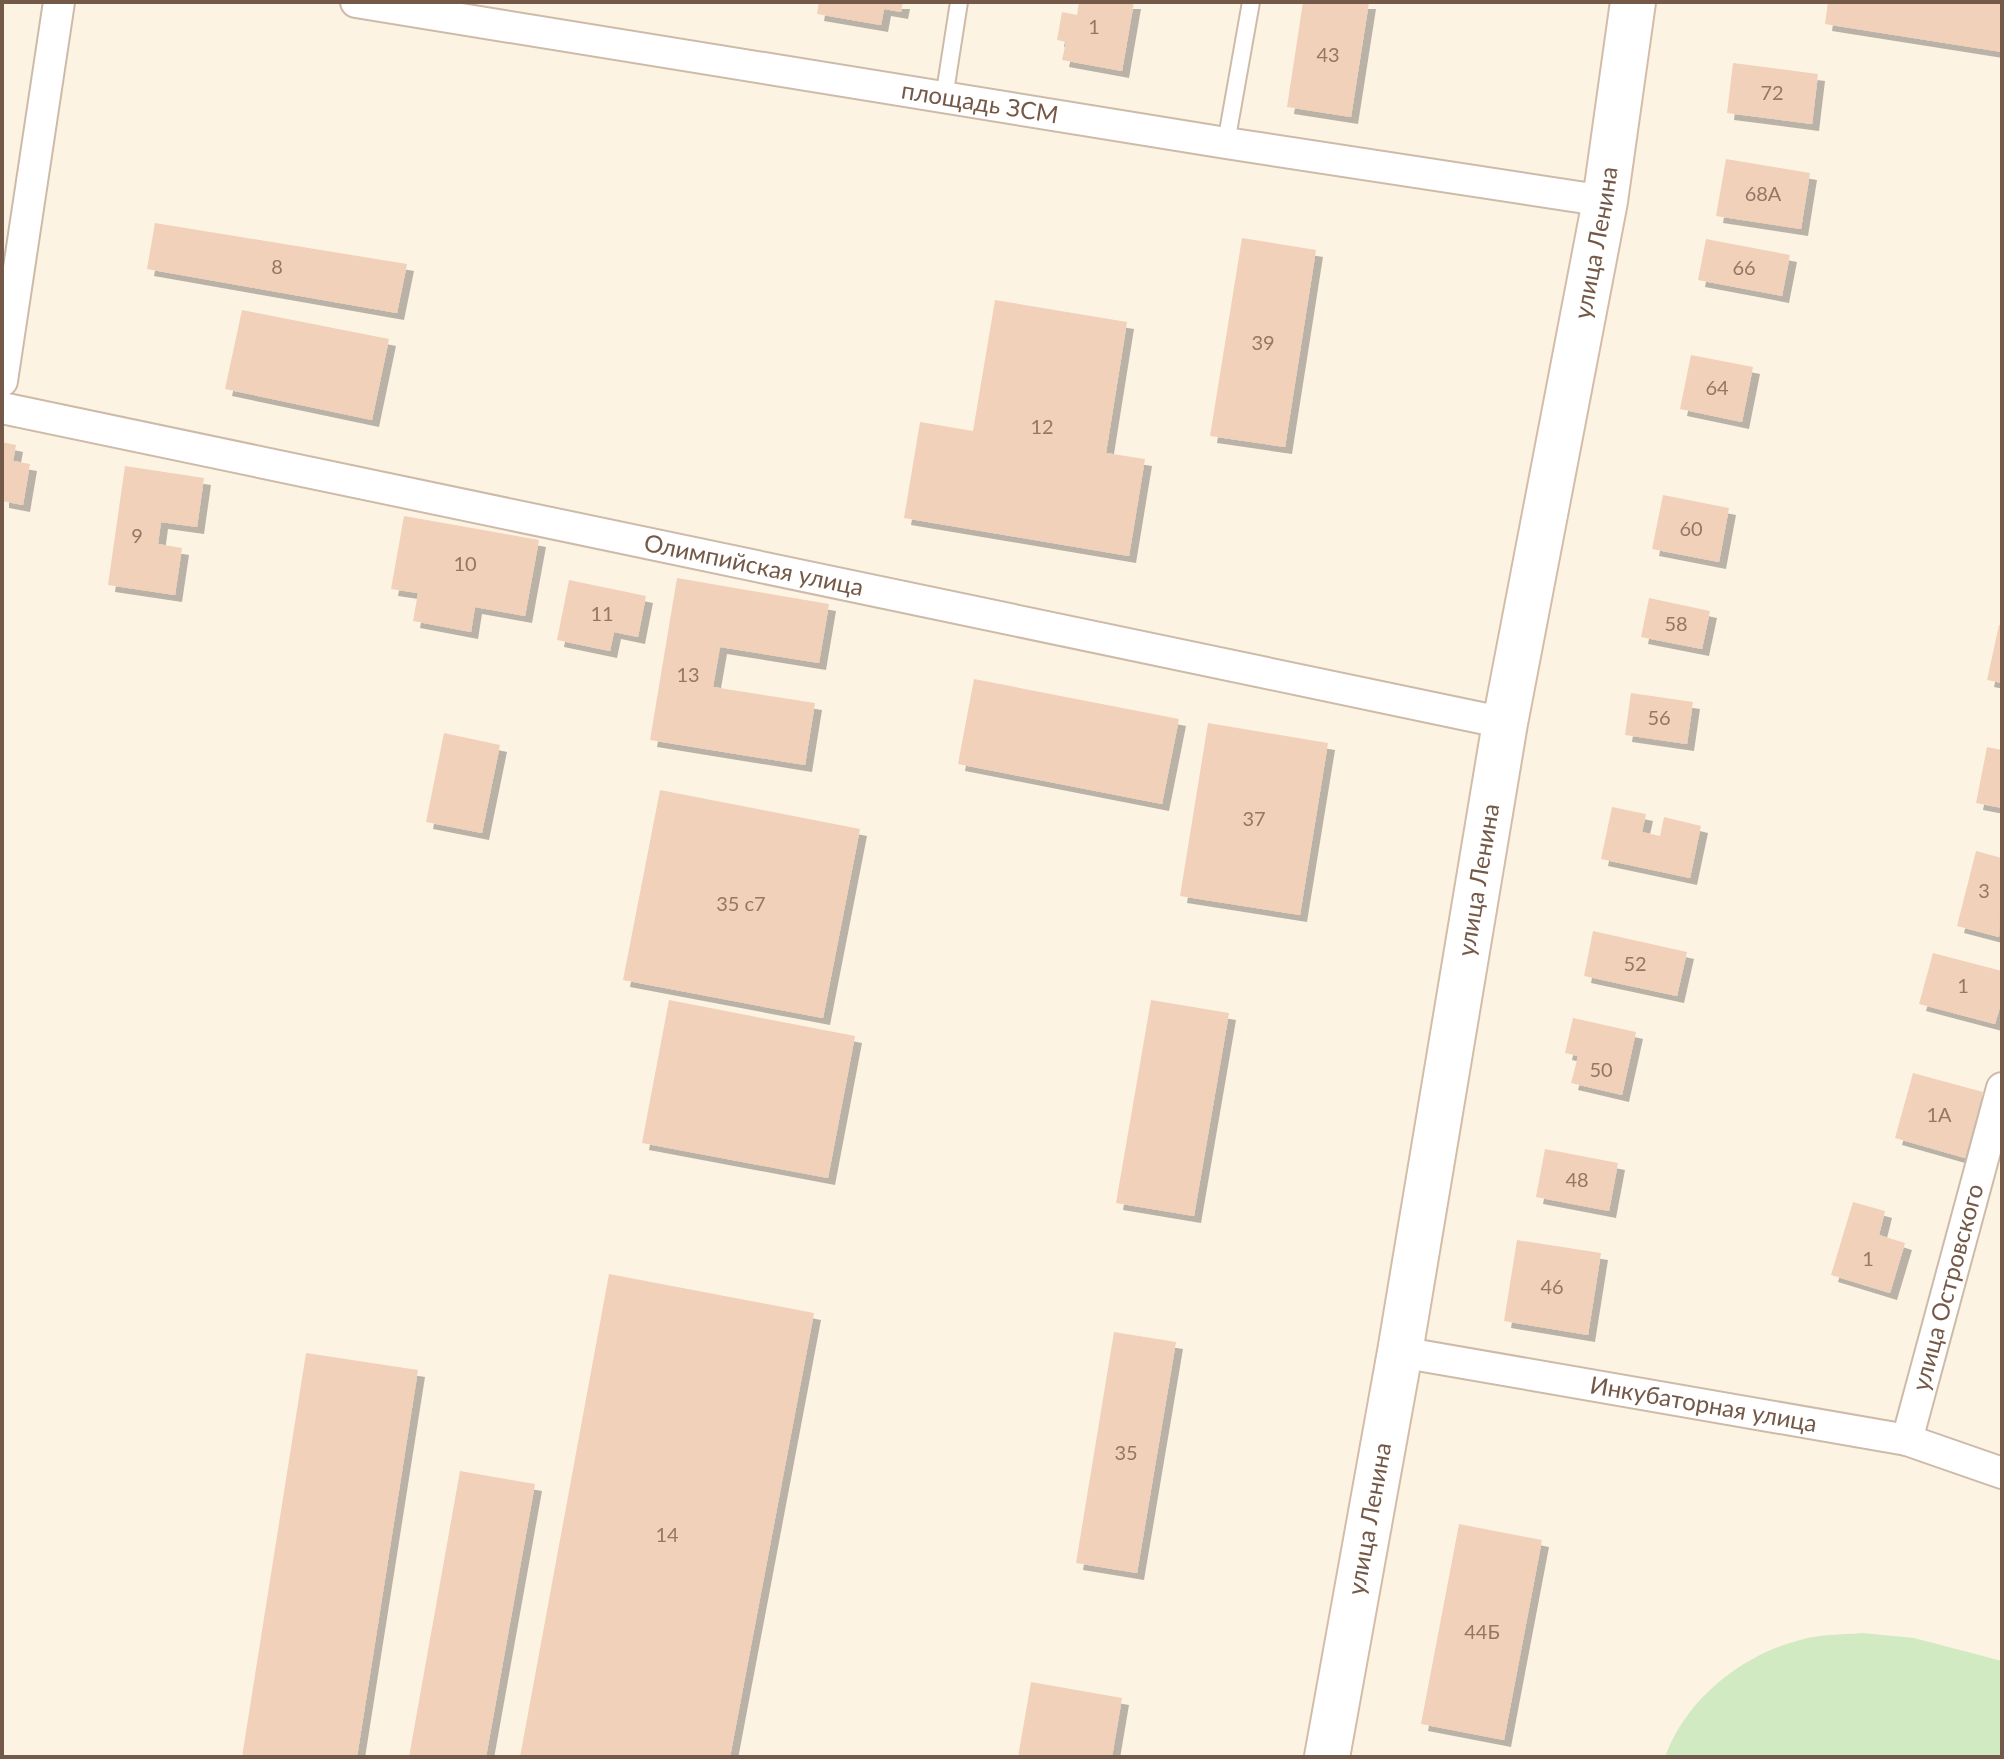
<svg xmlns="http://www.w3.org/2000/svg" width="2004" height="1759" viewBox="0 0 2004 1759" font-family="Lato,sans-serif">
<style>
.green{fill:#d1eac1}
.building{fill:#f2d1ba;filter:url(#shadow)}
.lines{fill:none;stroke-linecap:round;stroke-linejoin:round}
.lane-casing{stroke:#cebaa9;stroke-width:20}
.street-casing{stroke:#cebaa9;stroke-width:34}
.secondary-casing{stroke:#d3bca9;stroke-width:48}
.lane{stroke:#fff;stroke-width:16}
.street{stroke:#fff;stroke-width:30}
.secondary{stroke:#fff;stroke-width:44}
.labels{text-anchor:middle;stroke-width:6;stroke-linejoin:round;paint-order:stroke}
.number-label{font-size:20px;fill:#947764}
.street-label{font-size:24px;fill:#755948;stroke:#fff7e9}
</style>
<defs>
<filter id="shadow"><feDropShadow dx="7" dy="7" stdDeviation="0" flood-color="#0004"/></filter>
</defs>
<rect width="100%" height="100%" fill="#fdf3e3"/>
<path class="green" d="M1862 1633 1914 1638 2002 1661V1757H1665C1686 1699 1742 1655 1800 1640 1819 1634 1842 1635 1862 1633Z"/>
<path class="building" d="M819 2H903L901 12 884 9 881 25 817 14Z
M1079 2H1134L1122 71 1062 60 1066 42 1057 40 1062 12 1077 15Z
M1303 2H1369L1351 117 1287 107Z
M1828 2H2002V52L1825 24Z
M1733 63 1818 74 1812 124 1727 113Z
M1726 159 1810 173 1801 229 1716 216Z
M155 223 407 264 397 313 147 269Z
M1242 238 1316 250 1285 447 1210 436Z
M1706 239 1790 255 1782 296 1698 280Z
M995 300 1127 322 1106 453 1145 459 1129 556 904 518 920 422 973 431Z
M242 310 389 339 372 420 225 389Z
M1691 355 1753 367 1742 422 1680 409Z
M2 442 16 445 13 461 30 464 23 505 2 501Z
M125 466 204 478 197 527 161 522 158 544 182 548 175 595 108 585Z
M1663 495 1729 508 1719 562 1652 549Z
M404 516 539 540 525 616 475 607 471 632 413 621 418 593 391 589Z
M677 578 829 604 819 663 720 647 713 687 815 703 805 765 650 740Z
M569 580 646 596 638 637 614 632 610 651 557 640Z
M1649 598 1710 611 1702 649 1641 637Z
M1999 625H2002V683L1987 680Z
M974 679 1179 719 1162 804 958 764Z
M1631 693 1693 702 1687 744 1625 735Z
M1208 723 1328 743 1300 915 1180 896Z
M444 733 500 745 482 833 426 822Z
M1987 747 2002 750V808L1976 803Z
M660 790 860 829 823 1018 623 980Z
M1612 807 1646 814 1642 832 1660 836 1664 817 1701 826 1690 878 1601 859Z
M1976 851 2002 858 1999 937 1957 926Z
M1593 931 1687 952 1677 996 1584 976Z
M1933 953 2002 971V1000L1995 1024 1919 1004Z
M669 1000 855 1036 828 1178 642 1143Z
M1151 1000 1229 1013 1194 1216 1116 1203Z
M1573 1018 1636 1032 1622 1095 1571 1083 1578 1056 1565 1053Z
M1913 1073 1983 1092 1965 1158 1895 1138Z
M1545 1149 1618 1163 1609 1211 1536 1197Z
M1853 1202 1885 1211 1879 1235 1905 1243 1890 1293 1831 1275Z
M1517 1240 1601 1253 1588 1335 1504 1321Z
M609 1274 814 1313 730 1757H520Z
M1114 1332 1176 1342 1137 1573 1076 1563Z
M306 1353 418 1370 357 1757H242Z
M460 1471 535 1484 486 1757H409Z
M1459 1524 1542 1540 1504 1740 1421 1724Z
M1031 1682 1122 1698 1112 1757H1018Z"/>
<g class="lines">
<g class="lane-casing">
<path id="lane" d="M944 98 959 2
M1226 143 1251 2"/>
</g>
<g class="street-casing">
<g id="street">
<path id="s1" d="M356 2 1226 143 1605 201"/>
<path d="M2 381 59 2"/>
<path id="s2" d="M2 408 1505 723"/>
<path id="s3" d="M1400 1352 1907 1440 2002 1473"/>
<path id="s4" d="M1907 1440 2002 1088"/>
</g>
</g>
<g class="secondary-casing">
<g id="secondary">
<path id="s5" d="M1327 1757 1400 1352 1505 723 1605 201 1633 2"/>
</g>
</g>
<use href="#lane" class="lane"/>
<use href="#street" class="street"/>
<use href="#secondary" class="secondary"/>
</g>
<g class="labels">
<g class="number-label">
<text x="1094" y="34">1</text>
<text x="1328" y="62">43</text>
<text x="1772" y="100">72</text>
<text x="1763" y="201">68А</text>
<text x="277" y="274">8</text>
<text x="1744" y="275">66</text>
<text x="1263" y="350">39</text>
<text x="1717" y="395">64</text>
<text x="1042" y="434">12</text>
<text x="1691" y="536">60</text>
<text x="137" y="543">9</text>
<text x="465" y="571">10</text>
<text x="602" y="621">11</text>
<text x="1676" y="631">58</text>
<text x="688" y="682">13</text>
<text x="1659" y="725">56</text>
<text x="1254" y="826">37</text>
<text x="1984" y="898">3</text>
<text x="741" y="911">35 с7</text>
<text x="1635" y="971">52</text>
<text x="1963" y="993">1</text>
<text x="1601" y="1077">50</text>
<text x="1939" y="1122">1А</text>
<text x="1577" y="1187">48</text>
<text x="1868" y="1266">1</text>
<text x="1552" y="1294">46</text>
<text x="1126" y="1460">35</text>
<text x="667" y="1542">14</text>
<text x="1482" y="1639">44Б</text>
</g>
<g class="street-label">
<text dy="8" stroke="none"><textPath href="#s1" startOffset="632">площадь ЗСМ</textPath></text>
<text dy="8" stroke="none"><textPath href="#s5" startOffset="1538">улица Ленина</textPath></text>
<text dy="8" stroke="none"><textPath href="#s2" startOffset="768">Олимпийская улица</textPath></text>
<text dy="8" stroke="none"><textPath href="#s5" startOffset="890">улица Ленина</textPath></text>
<text dy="8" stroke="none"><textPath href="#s4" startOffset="158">улица Островского</textPath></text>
<text dy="8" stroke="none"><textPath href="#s3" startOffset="308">Инкубаторная улица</textPath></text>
<text dy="8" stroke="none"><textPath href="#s5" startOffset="242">улица Ленина</textPath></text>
</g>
</g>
<rect width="2004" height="1759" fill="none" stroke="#755948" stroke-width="8"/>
</svg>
